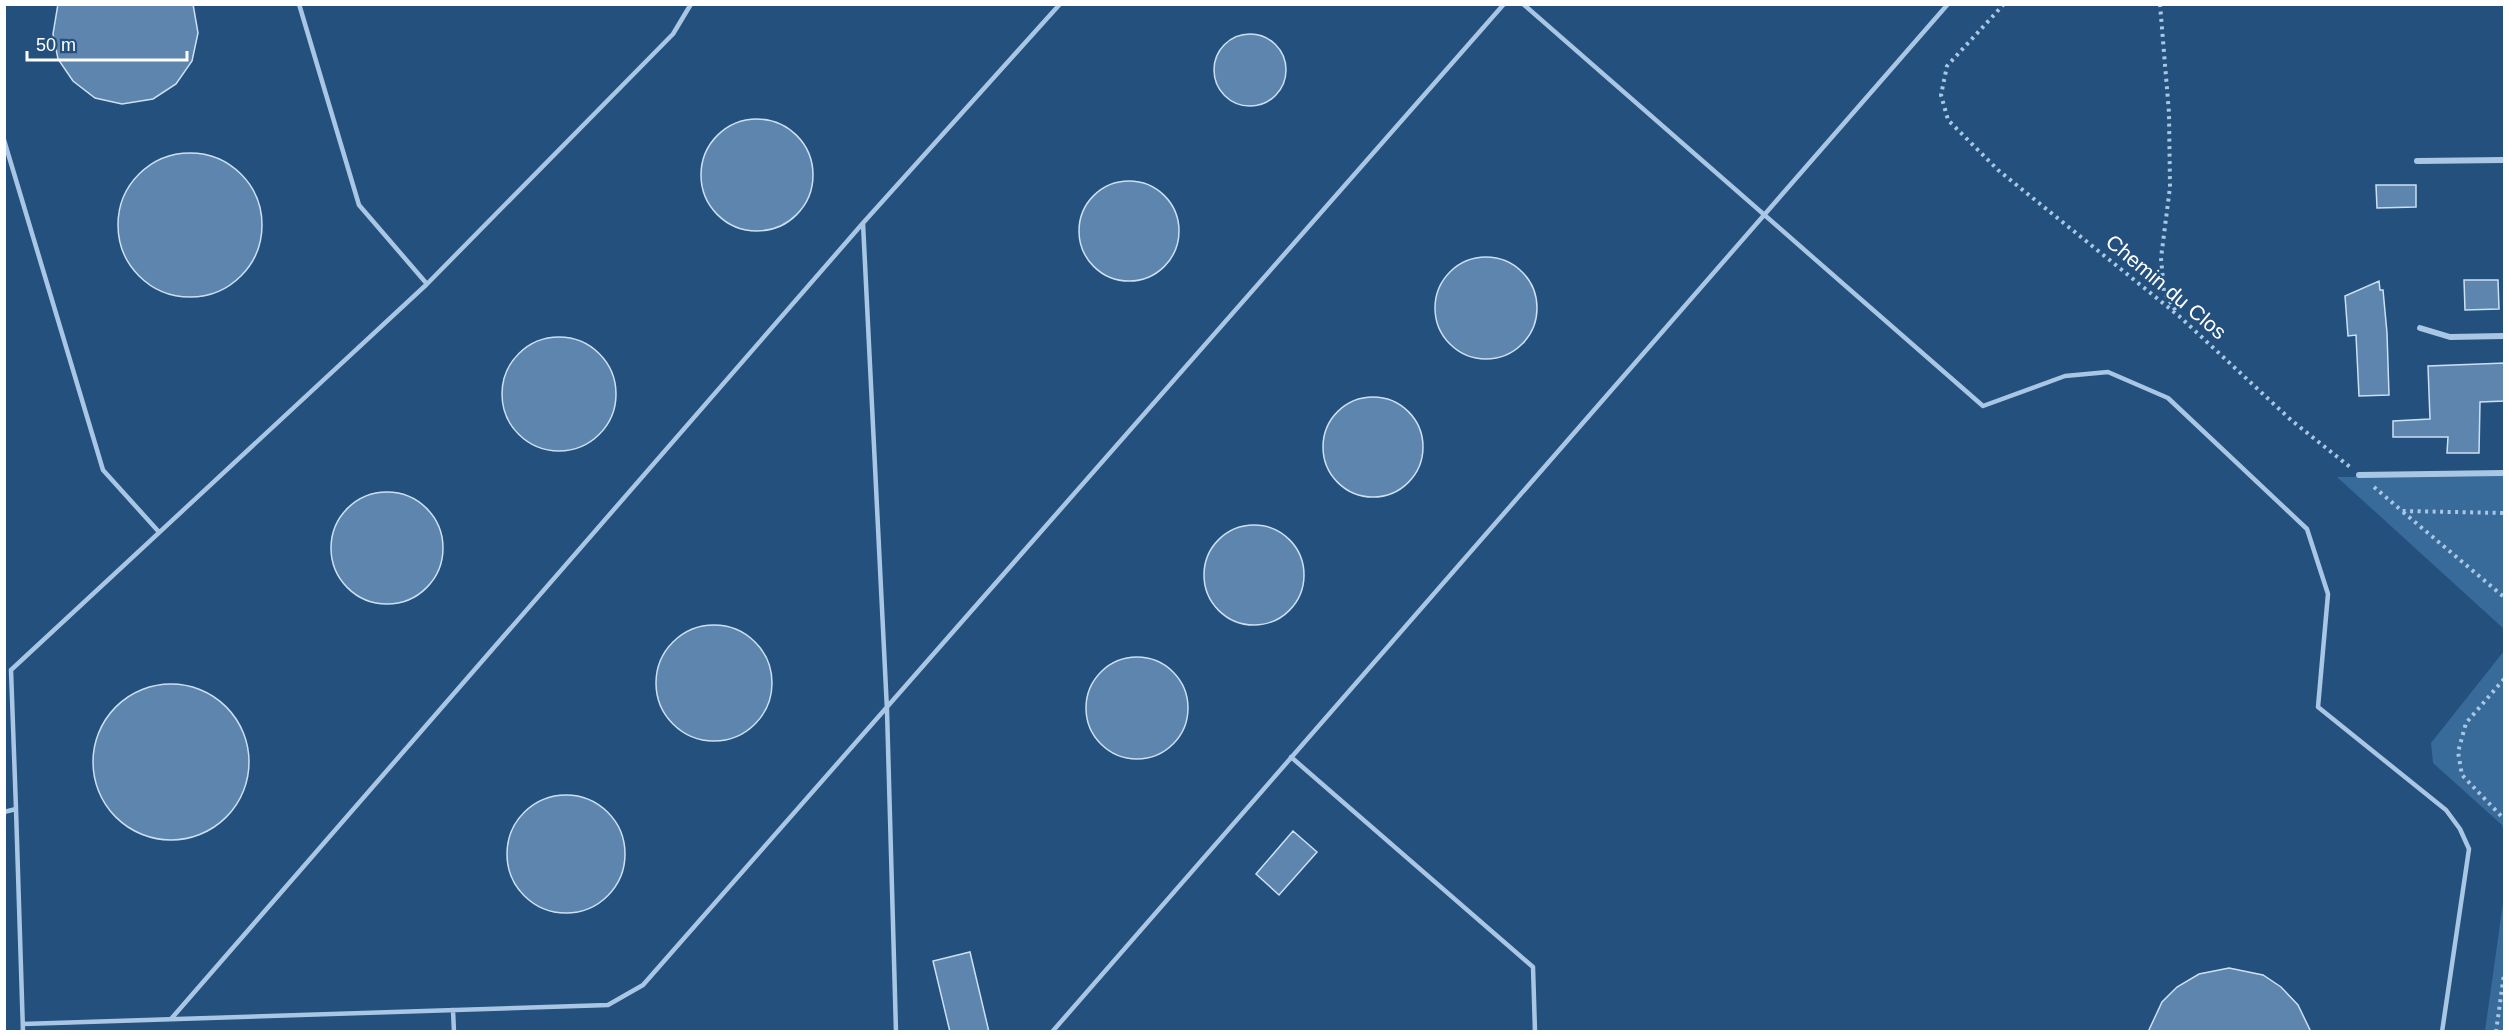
<svg xmlns="http://www.w3.org/2000/svg" width="2509" height="1036" viewBox="0 0 2509 1036" font-family="Helvetica,sans-serif">
<style>
.green{fill:#386a9a}
.building{fill:#5d85ae;stroke:#cce0f4;stroke-width:1.5}
.lines{fill:none;stroke-linecap:round;stroke-linejoin:round}
.path{stroke:#a9c7e5;stroke-width:4;stroke-dasharray:3 4.5;stroke-linecap:butt}
.service{stroke:#a9c7e5;stroke-width:4.5}
.minor{stroke:#a9c7e5;stroke-width:6}
.labels{text-anchor:middle;stroke-width:4.5;stroke-linejoin:round;paint-order:stroke}
.street-label{font-size:21px;fill:#fff;stroke:#24507d}
</style>
<rect width="100%" height="100%" fill="#24507d"/>
<path class="green" d="M2504 476V629L2337 477Z
M2504 651V832L2502 825 2433 763 2431 743Z
M2504 896V1031H2485Z"/>
<path class="building" d="M58 4H193L198 33 192 61 176 84 153 99 122 104 95 98 73 81 58 59 53 34Z
M1214 70a36 36 0 1 1 72 0a36 36 0 1 1-72 0Z
M701 175a56 56 0 1 1 112 0a56 56 0 1 1-112 0Z
M118 225a72 72 0 1 1 144 0a72 72 0 1 1-144 0Z
M1079 231a50 50 0 1 1 100 0a50 50 0 1 1-100 0Z
M2376 185H2416V207L2377 208Z
M1435 308a51 51 0 1 1 102 0a51 51 0 1 1-102 0Z
M2464 280H2498L2499 309 2465 310Z
M2379 281 2380 290H2383L2387 333 2389 395 2359 396 2356 335 2348 336 2345 296Z
M502 394a57 57 0 1 1 114 0a57 57 0 1 1-114 0Z
M2505 363V401L2480 402 2479 453H2447L2448 437H2393V421L2430 419 2428 366Z
M1323 447a50 50 0 1 1 100 0a50 50 0 1 1-100 0Z
M331 548a56 56 0 1 1 112 0a56 56 0 1 1-112 0Z
M1204 575a50 50 0 1 1 100 0a50 50 0 1 1-100 0Z
M656 683a58 58 0 1 1 116 0a58 58 0 1 1-116 0Z
M1086 708a51 51 0 1 1 102 0a51 51 0 1 1-102 0Z
M93 762a78 78 0 1 1 156 0a78 78 0 1 1-156 0Z
M507 854a59 59 0 1 1 118 0a59 59 0 1 1-118 0Z
M1293 831 1317 852 1279 895 1256 874Z
M970 952 989 1032H950L933 961Z
M2229 968 2263 975 2281 987 2298 1005 2311 1032H2148L2162 1002 2177 987 2199 974Z"/>
<g class="lines">
<path class="path" d="M2004 4 1947 66 1941 95 1948 120 1998 170 2179 316 2291 420 2350 467
M2160 4 2169 113 2170 187 2161 258 2164 292 2177 313
M2374 487 2402 511 2504 513
M2403 512 2504 597
M2504 679 2466 723 2458 752 2462 775 2504 819
M2496 1032 2504 974"/>
<path class="service" d="M299 4 359 205 427 284
M1523 4 1983 406 2065 376 2108 372 2168 398 2307 529 2328 594 2318 707 2446 810 2460 829 2469 849 2442 1032
M4 140 103 470 159 532
M863 223 887 710 896 1032
M1291 757 1533 967 1535 1032
M16 809 23 1032
M4 812 16 809 11 670 427 284 673 34 691 4
M453 1010 454 1032
M171 1019 863 223 1060 4
M23 1024 608 1005 643 985 1504 4
M1052 1032 1948 4"/>
<path class="minor" d="M2417 161 2504 160
M2420 328 2450 337 2504 336
M2359 475 2504 473"/>
</g>
<g class="labels">
<g class="street-label">
<text transform="translate(2166 287) rotate(40)" y="7">Chemin du Clos</text>
</g>
</g>
<rect width="2509" height="1036" fill="none" stroke="#ffffff" stroke-width="12"/>
<path d="M27 51v9h160v-9" fill="none" stroke="#ffffff" stroke-width="3"/>
<text x="36" y="51" font-size="18" fill="#ffffff" stroke="#24507d" stroke-width="4.5" paint-order="stroke">50 m</text>
</svg>
